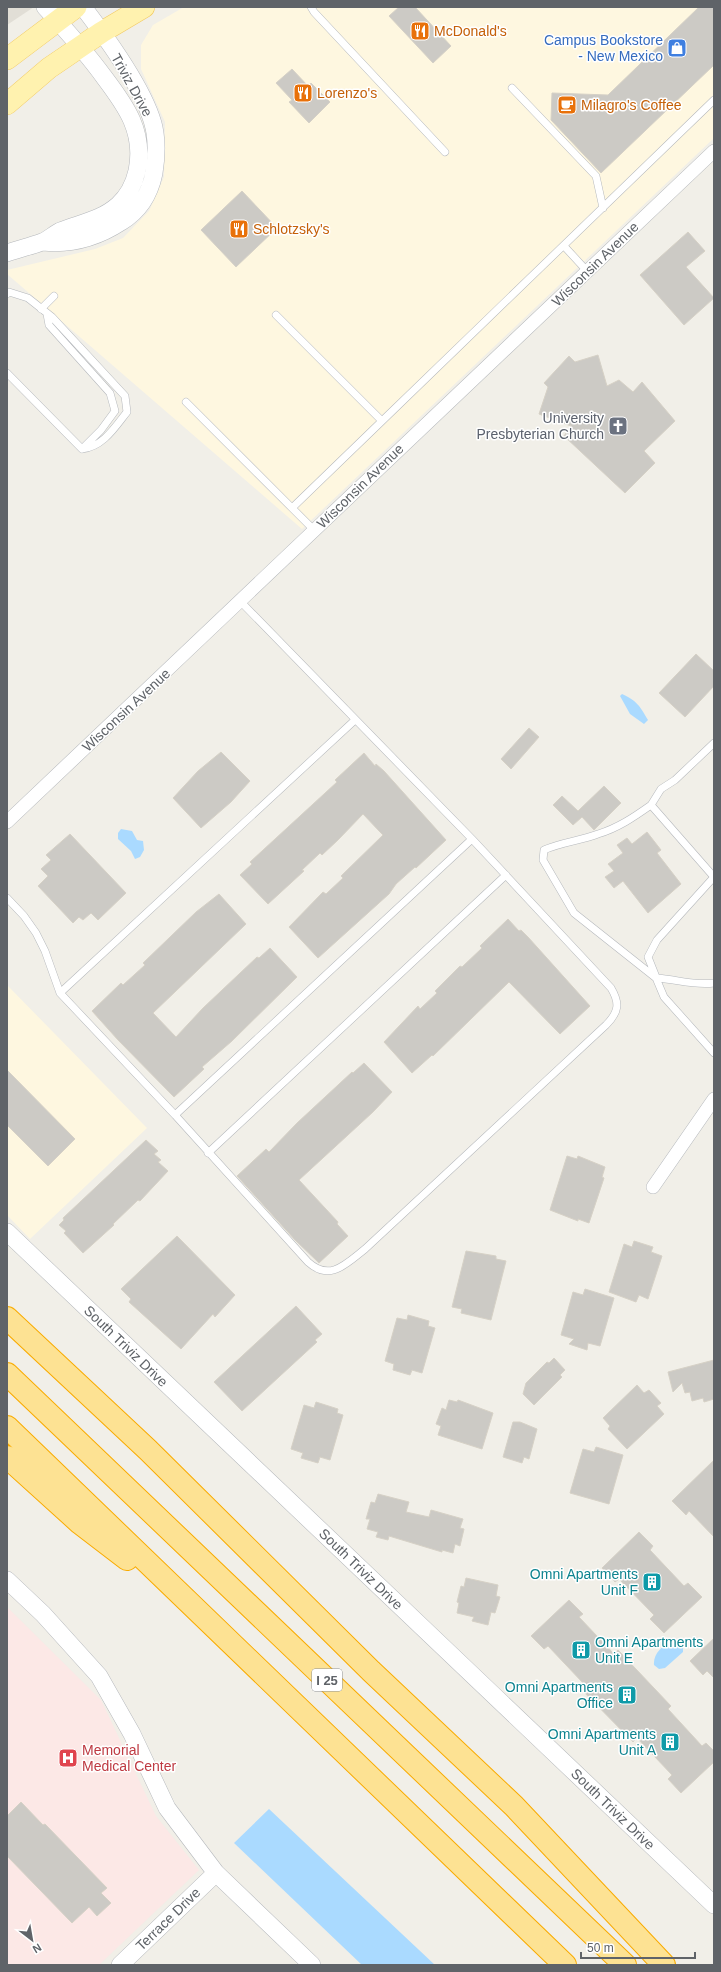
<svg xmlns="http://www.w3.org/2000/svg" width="721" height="1972" viewBox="0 0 721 1972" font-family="Arial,sans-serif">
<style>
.commercial{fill:#fef7e0}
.education{fill:#e1ded6}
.medical{fill:#fce8e6}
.water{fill:#aadaff}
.building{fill:#cccac5;stroke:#d6d1c6}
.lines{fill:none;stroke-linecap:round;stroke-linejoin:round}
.service-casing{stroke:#b5b8bc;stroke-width:8}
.minor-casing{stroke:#b5b8bc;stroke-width:14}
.tertiary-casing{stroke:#b5b8bc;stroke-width:18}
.primary-casing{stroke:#f2c960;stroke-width:22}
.motorway-casing{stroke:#f9ab00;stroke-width:24}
.service{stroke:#fff;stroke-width:7}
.minor{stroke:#fff;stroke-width:13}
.tertiary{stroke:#fff;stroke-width:17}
.primary{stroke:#fff2af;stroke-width:21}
.motorway{stroke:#fde293;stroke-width:22}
.labels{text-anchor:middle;stroke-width:3;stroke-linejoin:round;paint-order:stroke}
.shield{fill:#fff;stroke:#8f9295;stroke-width:1}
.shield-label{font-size:13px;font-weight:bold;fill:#5f6368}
.food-label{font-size:14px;fill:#c56008;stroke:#fff;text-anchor:start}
.shop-label{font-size:14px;fill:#366cbe;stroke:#fff;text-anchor:end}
.street-label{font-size:14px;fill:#5f6368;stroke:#fff}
.worship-label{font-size:14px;fill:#5b616d;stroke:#fff;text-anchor:end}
.culture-label{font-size:14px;fill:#0d838f;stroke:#fff;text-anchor:end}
.health-label{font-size:14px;fill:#be3a42;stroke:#fff;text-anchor:start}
</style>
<rect width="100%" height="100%" fill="#f1efe8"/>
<path class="commercial" d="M184 7H714V138L302 529 7 274V270L95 249 123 238 149 211 164 177 165 122 141 69V45L153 25Z
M7 985 147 1128 30 1239 7 1215Z"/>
<path class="education" d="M7 7H34L7 25Z"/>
<path class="medical" d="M7 1607 101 1700 156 1816 199 1870 99 1965H7Z"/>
<path class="water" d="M622 694C637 701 640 706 648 720L644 724 630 714 620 696Z
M121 829 132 831 137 840 143 841 144 850 140 857 135 859 131 851 118 839V833Z
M671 1641 679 1642 683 1647V1652L665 1668 659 1669 654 1665C653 1654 662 1646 671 1641Z
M269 1809 435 1965H362L234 1843Z"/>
<path class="building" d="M399 7H415L451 46 433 63 389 16Z
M699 7H714V65L601 173 551 120 552 93 608 95Z
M292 69 308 86 311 83 330 102 309 123 289 102 292 100 276 83Z
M242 191 277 228 236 267 201 230Z
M688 232 705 251 686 267 714 298 684 325 640 275Z
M598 355 607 386 619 380 633 392 642 382 675 421 644 451 655 463 625 493 564 436 571 426 539 414 548 387 544 383 569 356 575 362Z
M696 654 714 671V686L685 717 659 693Z
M529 728 539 737 511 769 501 759Z
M221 752 250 781 231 802 201 828 173 798 198 771Z
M364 753 375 766 376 764 384 771 446 840 416 868 415 867 396 884 389 894 318 958 289 927 323 892 326 894 343 878 341 876 383 835 380 832 363 814 338 840 322 855 320 853 302 870 304 871 268 904 240 875 252 864 250 862 337 782 335 780Z
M604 786 621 803 594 830 582 817 573 825 553 805 562 796 578 811Z
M647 832 661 850 657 853 681 884 648 913 623 881 614 888 605 877 614 871 608 864 623 853 617 845 627 838 632 844Z
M70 834 126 893 98 920 91 913 83 920 79 917 73 923 38 886 48 876 41 869 51 860 46 855Z
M219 894 246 924 153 1013 176 1037 203 1008 257 957 259 958 270 948 297 977 232 1041 202 1067 204 1069 174 1097 118 1040 92 1011 121 983 123 985 145 965 143 963 196 912Z
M508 919 519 931 521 930 528 937 590 1006 560 1034 509 982 433 1056 432 1055 412 1073 384 1042 418 1006 420 1009 437 993 435 991 460 966 462 967 482 948 480 946Z
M364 1063 392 1092 373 1112 299 1180 338 1222 337 1224 348 1236 319 1263 295 1240 237 1176 266 1149 269 1152 297 1123 352 1072 353 1073Z
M7 1070 75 1139 48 1166 7 1125Z
M146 1140 158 1151 154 1154 161 1160 158 1162 168 1171 140 1201 138 1200 113 1224 114 1225 83 1253 64 1233 66 1231 59 1225 64 1220 63 1218Z
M567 1156 577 1159 578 1156 605 1167 602 1177 604 1178 589 1223 578 1219V1221L550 1210Z
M177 1236 235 1295 215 1317 213 1314 181 1349 129 1302 131 1299 121 1289Z
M634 1241 653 1247 651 1252 662 1256 648 1299 639 1295 636 1302 609 1292 624 1244 632 1247Z
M466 1251 496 1256V1259L506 1261 491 1320 461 1313 462 1309 452 1307Z
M585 1289 614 1298 600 1346 588 1343 587 1350 569 1344 574 1339 561 1335 573 1292 583 1295Z
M296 1306 322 1334 315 1340 317 1342 242 1411 214 1382Z
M408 1315 429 1321 428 1326 435 1328 422 1373 412 1370 410 1375 393 1370 394 1364 385 1361 397 1318 407 1320Z
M554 1358 565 1370 560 1375 562 1377 534 1405 523 1394 526 1383 547 1362 549 1363Z
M714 1360V1399L704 1402 703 1398 692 1401 690 1392 685 1393 682 1383 673 1392 668 1372Z
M637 1385 644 1393 649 1390 661 1403 657 1406 664 1414 627 1449 608 1429 610 1426 603 1418Z
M449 1400 457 1402 458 1400 493 1413 482 1449 438 1435 441 1426 436 1424 442 1408 446 1410Z
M316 1402 338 1409 337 1413 343 1415 330 1460 320 1457 318 1463 301 1458 303 1453 291 1449 304 1405 314 1408Z
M513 1422H520L537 1429 529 1459 524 1457 522 1463 503 1457Z
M596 1447 623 1455 609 1504 570 1493 583 1449 594 1452Z
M714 1460V1537L689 1511 686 1515 672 1501Z
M378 1494 409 1502 406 1512 429 1517 431 1510 463 1519 460 1528 464 1529 460 1546 455 1544 453 1553 442 1550V1552L389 1536 388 1540 376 1537 378 1532 367 1529 370 1519H366L371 1502 375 1503Z
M639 1532 653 1546 650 1550 684 1586 688 1583 702 1597 664 1633 650 1619 654 1615 619 1579 615 1582 602 1568Z
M466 1578 498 1585 496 1596 500 1597 495 1613 491 1612 488 1625 472 1621 474 1617 457 1613 459 1603 457 1602 461 1586 464 1587Z
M569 1600 583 1614 579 1617 614 1654 618 1650 671 1706 668 1709 702 1746 706 1743 714 1751V1762L681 1793 668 1779 672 1775 637 1738 633 1742 579 1687 583 1683 548 1646 544 1649 531 1636Z
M714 1638V1678L707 1671 703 1675 690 1661Z
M21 1802 43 1825 45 1824 107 1888 101 1893 111 1903 97 1916 89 1907 72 1923 7 1856V1816Z"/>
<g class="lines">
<g class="service-casing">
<path id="service" d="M311 7 314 12 445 152
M512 88 596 176 603 208
M564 246 587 271
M7 294 9 292 28 298 52 317 125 396 127 412C115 427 103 447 82 449L7 373
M41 309 54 296
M47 314 49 325 110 393 115 411 101 430 82 449
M276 315 382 421 714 100
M186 402 292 508 382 421
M292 508 314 530
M714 743 675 780 661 789 651 805 714 877
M651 805C634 817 618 828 598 834 580 841 562 842 544 850L543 860 574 913 656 978
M7 898 24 916 36 933 45 951 60 993 175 1115 472 839 241 602
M656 977 648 957 657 940 714 877
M714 983C694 986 676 979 656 978L664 997 714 1053
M60 993 355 720
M175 1115 308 1262C330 1282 346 1264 365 1249L606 1025C619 1012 620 1003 611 988L472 839
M208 1153 506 875"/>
</g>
<g class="minor-casing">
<path id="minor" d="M7 822 714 151
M653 1187 714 1099"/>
</g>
<g class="tertiary-casing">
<path id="tertiary" d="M43 242C71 245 98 237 121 222 139 211 150 193 154 173 156 160 157 146 155 133 150 97 106 37 83 7
M7 253C19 249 31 246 42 242 48 240 54 234 60 231 80 223 101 220 118 205 128 196 134 184 137 171 145 132 126 106 104 77 86 52 66 30 45 7
M7 1232 714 1905
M7 1580 43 1614 99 1676 132 1734 167 1808 216 1873 312 1965
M120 1965 216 1873"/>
</g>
<g class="primary-casing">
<path id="primary" d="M7 59 76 7
M7 104 49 68 102 32 144 7"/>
</g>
<g class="motorway-casing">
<path id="motorway" d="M7 1318 148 1450 371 1671 514 1806 664 1965
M7 1374 625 1965
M7 1427 565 1965
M7 1457 80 1523 127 1559"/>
</g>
<use href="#service" class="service"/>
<use href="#minor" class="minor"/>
<use href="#tertiary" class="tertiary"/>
<use href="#primary" class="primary"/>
<use href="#motorway" class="motorway"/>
</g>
<defs>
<g id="restaurant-square" transform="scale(1)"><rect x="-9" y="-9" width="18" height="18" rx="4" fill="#e8710a" stroke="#fff"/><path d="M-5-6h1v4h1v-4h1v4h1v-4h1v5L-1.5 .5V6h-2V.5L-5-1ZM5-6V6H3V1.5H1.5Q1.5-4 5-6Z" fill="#fff"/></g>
<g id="shop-square" transform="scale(1)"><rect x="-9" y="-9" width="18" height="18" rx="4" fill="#3f7fe0" stroke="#fff"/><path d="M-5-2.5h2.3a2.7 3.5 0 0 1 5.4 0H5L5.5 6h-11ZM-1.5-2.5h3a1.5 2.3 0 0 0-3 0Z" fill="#fff"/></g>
<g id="cafe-square" transform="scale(1)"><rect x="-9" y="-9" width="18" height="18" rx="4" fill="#e8710a" stroke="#fff"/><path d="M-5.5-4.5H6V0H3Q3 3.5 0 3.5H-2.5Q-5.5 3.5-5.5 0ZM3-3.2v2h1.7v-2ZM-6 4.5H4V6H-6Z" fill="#fff"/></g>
<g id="church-square" transform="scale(1)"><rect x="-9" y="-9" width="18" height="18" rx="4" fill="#6b7280" stroke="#fff"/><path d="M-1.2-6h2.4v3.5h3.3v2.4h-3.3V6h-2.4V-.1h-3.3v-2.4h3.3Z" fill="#fff"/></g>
<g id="building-square" transform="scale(1)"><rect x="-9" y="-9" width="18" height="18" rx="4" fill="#0f9aa8" stroke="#fff"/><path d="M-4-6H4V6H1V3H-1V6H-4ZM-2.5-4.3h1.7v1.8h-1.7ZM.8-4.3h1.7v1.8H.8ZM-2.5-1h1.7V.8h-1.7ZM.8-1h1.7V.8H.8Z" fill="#fff"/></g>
<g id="hospital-square" transform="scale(1)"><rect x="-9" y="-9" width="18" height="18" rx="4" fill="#e0444e" stroke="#fff"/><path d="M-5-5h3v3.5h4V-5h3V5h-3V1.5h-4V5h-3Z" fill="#fff"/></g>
</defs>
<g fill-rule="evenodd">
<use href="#restaurant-square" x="420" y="31"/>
<use href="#shop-square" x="677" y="48"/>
<use href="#restaurant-square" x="303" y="93"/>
<use href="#cafe-square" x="567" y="105"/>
<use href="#restaurant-square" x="239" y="229"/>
<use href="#church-square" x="618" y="426"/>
<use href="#building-square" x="652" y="1582"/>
<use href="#building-square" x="581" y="1650"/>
<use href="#building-square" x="627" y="1695"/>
<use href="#building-square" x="670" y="1742"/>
<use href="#hospital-square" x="68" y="1758"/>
</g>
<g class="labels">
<rect class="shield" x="312" y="1669" width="30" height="22" rx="3"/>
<g class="shield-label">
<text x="327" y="1685">I 25</text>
</g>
<g class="food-label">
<text x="434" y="36">McDonald's</text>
<text x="317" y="98">Lorenzo's</text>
<text x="581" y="110">Milagro's Coffee</text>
<text x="253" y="234">Schlotzsky's</text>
</g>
<g class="shop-label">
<text x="663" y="45">Campus Bookstore<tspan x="663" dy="16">- New Mexico</tspan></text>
</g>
<g class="street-label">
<text transform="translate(132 85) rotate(61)" y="5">Triviz Drive</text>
<text transform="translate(595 264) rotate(-44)" y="5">Wisconsin Avenue</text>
<text transform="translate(360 486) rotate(-44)" y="5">Wisconsin Avenue</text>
<text transform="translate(126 710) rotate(-43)" y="5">Wisconsin Avenue</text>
<text transform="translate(126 1346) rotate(44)" y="5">South Triviz Drive</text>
<text transform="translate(361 1569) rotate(44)" y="5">South Triviz Drive</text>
<text transform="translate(613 1809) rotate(44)" y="5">South Triviz Drive</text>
<text transform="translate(168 1919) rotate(-44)" y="5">Terrace Drive</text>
</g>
<g class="worship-label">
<text x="604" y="423">University<tspan x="604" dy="16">Presbyterian Church</tspan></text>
</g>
<g class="culture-label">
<text x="638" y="1579">Omni Apartments<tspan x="638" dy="16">Unit F</tspan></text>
<text x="595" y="1647" text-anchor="start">Omni Apartments<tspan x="595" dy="16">Unit E</tspan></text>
<text x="613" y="1692">Omni Apartments<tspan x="613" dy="16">Office</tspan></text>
<text x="656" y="1739">Omni Apartments<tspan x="656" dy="16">Unit A</tspan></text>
</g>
<g class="health-label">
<text x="82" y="1755">Memorial<tspan x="82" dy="16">Medical Center</tspan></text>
</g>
</g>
<rect width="721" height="1972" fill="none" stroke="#5f6368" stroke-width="16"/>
<g transform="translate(32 1940) rotate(149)" stroke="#ffffff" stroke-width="3" paint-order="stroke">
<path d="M0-3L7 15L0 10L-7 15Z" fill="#5f6368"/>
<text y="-6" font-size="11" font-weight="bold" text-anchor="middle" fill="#5f6368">N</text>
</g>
<path d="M581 1952v6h114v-6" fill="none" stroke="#5f6368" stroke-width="2"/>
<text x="587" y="1952" font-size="12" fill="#5f6368" stroke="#ffffff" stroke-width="3" paint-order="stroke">50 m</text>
</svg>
